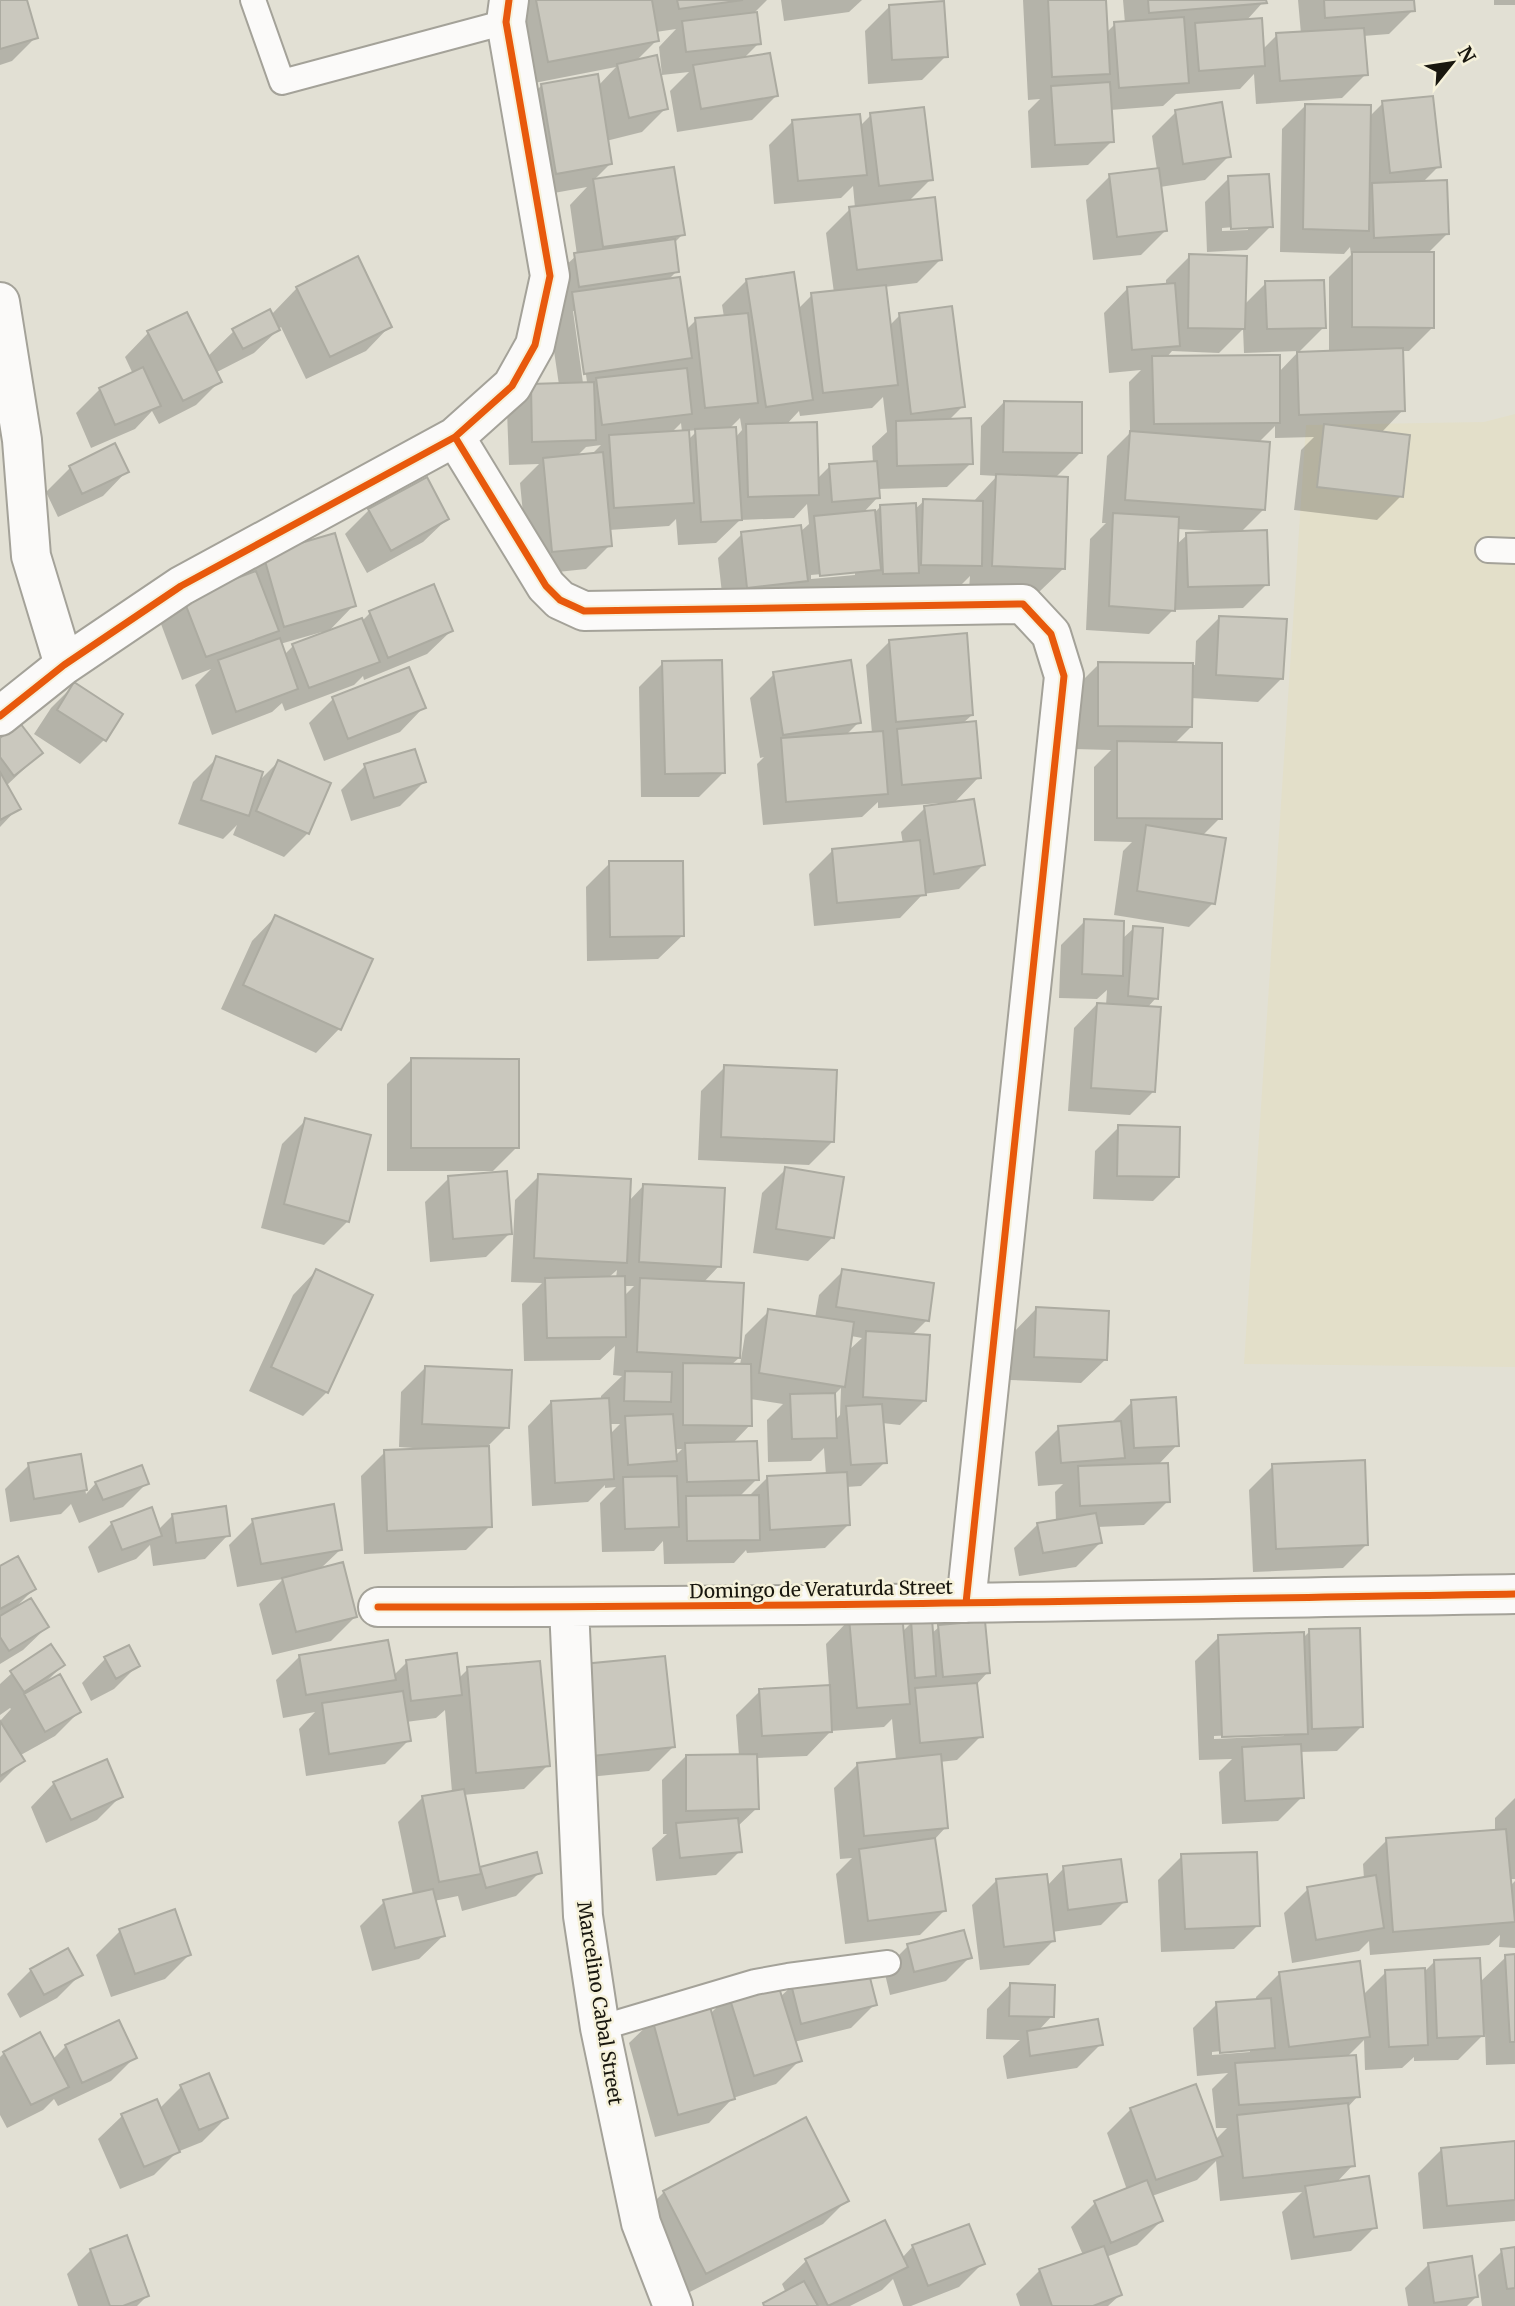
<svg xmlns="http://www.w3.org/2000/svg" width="1515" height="2306" viewBox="0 0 1515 2306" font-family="Merriweather,serif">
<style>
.built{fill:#e3dfc9}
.shadow{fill:#0003;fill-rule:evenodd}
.building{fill:#cac8be;stroke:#acaba1;stroke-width:2}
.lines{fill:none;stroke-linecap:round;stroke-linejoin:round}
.service-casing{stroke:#a4a299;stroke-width:28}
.minor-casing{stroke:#a4a299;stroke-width:42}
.service{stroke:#fbfaf9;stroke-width:24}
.minor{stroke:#fbfaf9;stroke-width:38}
.cycleway-casing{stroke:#f6f2db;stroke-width:11}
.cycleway{stroke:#e8590c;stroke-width:7}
.labels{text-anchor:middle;stroke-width:5;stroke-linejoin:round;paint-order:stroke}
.street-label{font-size:19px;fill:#19170f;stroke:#f6f2db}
</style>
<rect width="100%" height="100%" fill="#e2e0d4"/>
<path class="built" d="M1515 414V1367L1244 1364 1306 425 1484 422Z"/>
<path class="shadow" d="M0 0H25L36 37 12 61 0 65Z
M509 0H767L755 12 759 43 743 59 776 96 752 120 677 132 670 91 689 72 662 75 659 47 676 29 656 32 657 40 636 61 666 108 642 132 606 141 610 164 593 181 673 169 683 234 673 244 677 271 668 280 686 330 696 320 724 317 722 305 746 281 798 309 812 295 834 293 826 233 850 209 855 208 853 186 841 198 774 204 769 145 793 121 860 126 871 115 931 179 908 202 941 259 917 283 884 287 889 326 900 315 963 406 948 421 971 463 947 487 877 489 878 497 863 513 873 514 880 507 914 510 924 501 973 502 997 476 980 475 981 426 1004 402 1080 453 1055 478 1063 569 1039 592 969 589 970 576 957 589 724 611 718 558 742 534 800 532 809 524 807 504 794 518 740 520 716 543 678 545 676 519 669 526 609 530 610 545 586 569 529 575 520 483 539 464 509 465 507 410 531 386 559 385 549 317 551 279 577 255 570 205 587 187 532 197 518 109 542 85 598 86 616 67 524 85ZM573 311H577L587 382 583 383ZM883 397 887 432 872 446 873 463 830 466 817 479 786 425 799 411 800 416 872 408ZM740 418 742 430 735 438 729 429ZM681 423 682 432 671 433ZM698 430 688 440 687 431ZM601 445 591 455 577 456 586 447ZM855 571V575L811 579V575Z
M781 0H862L849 12 784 21Z
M1023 0H1105L1106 33 1115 24 1125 23 1123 0H1265L1246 21 1262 50 1277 35 1301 34 1298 0H1413V10L1389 34 1363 36 1366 74 1342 98 1256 104 1254 74 1240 89 1176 94 1163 106 1110 110 1112 141 1088 165 1031 168 1028 111 1040 99 1028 100Z
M1494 0H1515V5H1494Z
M889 7 946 56 922 80 868 84 865 31Z
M1383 103 1439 166 1422 183 1448 233 1427 254 1433 327 1409 351H1401L1403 410 1381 433 1401 496 1377 520 1294 510 1301 450 1314 437 1275 438V426L1258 443 1264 509 1240 533 1267 584 1243 608 1173 610 1149 634 1086 630 1090 539 1106 523H1102L1107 456 1130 433 1129 382 1141 370 1109 373 1104 313 1127 289 1166 286V280L1190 256 1244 305 1266 283 1324 327 1298 353 1329 352V277L1351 255 1350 247 1344 254 1280 252 1282 129 1306 105 1369 117ZM1243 329 1244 353 1299 351 1278 373 1166 358 1172 351 1219 353ZM1177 529 1211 531V534L1187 535 1176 545Z
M1176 112 1229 156 1205 180 1160 187 1165 231 1141 255 1093 260 1086 200 1110 176 1157 170 1152 136Z
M1229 178 1271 226 1247 250 1207 252 1205 202ZM1248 226V230L1222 231V228Z
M297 288 389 327 366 351 306 379 281 327 254 353 215 373 220 381 196 405 159 424 152 411 135 429 91 448 76 413 100 389 133 374 125 357 148 333 207 357 234 331 271 315Z
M114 446 126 472 103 496 58 517 46 492 70 468Z
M369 510 447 519 423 542 367 573 345 534Z
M264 556 354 605 327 633 362 621 370 613 451 631 427 654 364 680 363 676 354 685 285 711 282 703 272 712 212 735 195 685 211 669 182 680 161 624 184 600 241 579ZM322 632 323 635 293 646 284 655 280 644Z
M1220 617 1282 678 1258 702 1191 698V727L1174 744 1220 818 1202 836 1213 903 1189 927 1114 915 1123 851 1132 842 1094 841V767L1111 750 1074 749 1075 688 1099 664 1195 665 1196 641Z
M890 641 972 715 962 724 979 777 953 804 983 865 959 889 923 894 900 918 814 926 809 874 833 850 903 844 901 832 925 808 940 806V803L878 808V802L862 817 763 825 757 764 764 757 760 758 750 698 774 674 859 722 846 735 872 733 866 665Z
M663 663 723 773 699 797H641L639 687Z
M75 684 120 715 104 740 80 764 34 734 51 708Z
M333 699 423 708 400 732 324 761 309 723Z
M0 740 41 753 6 786 18 808 0 827Z
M217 758 258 782 278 762 329 784 308 833 284 857 233 835 237 825 223 839 178 824 193 782Z
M365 766 424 782 400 806 351 821 341 790Z
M610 863 682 936 658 959 587 961 586 887Z
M275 917 371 960 339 1029 316 1053 221 1009 252 941Z
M1085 921 1122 939 1134 928 1156 998 1147 1008 1154 1091 1130 1115 1068 1111 1074 1028 1097 1004 1106 1005 1107 990 1097 999 1059 998 1061 945Z
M411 1060 517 1147 493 1171H387V1084Z
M725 1067 833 1141 809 1165 698 1160 701 1091Z
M306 1120 348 1221 324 1245 261 1228 282 1144Z
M1119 1127 1177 1177 1153 1201 1093 1199 1095 1151Z
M786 1169 832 1238 808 1261 753 1253 762 1193Z
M539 1176 628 1202 644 1185 719 1266 703 1283 739 1358 731 1365H740L745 1335 769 1311 815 1318 819 1295 843 1271 927 1320 912 1335 924 1401 900 1425 882 1423 885 1462 861 1486 846 1487 849 1524 825 1548 747 1553 746 1550 734 1563 664 1564 663 1541 654 1551 602 1552 600 1503 616 1487 605 1488V1485L588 1502 532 1506 528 1426 551 1402 601 1400V1396L622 1376 613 1375 615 1346 600 1360 524 1361 522 1304 542 1283 511 1282 515 1200ZM617 1270 616 1278H608ZM623 1286H634L623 1297ZM851 1336 862 1338 848 1351ZM841 1388 840 1415 834 1421 833 1396ZM750 1399 783 1404 767 1420 768 1462 811 1461 824 1448 826 1475 767 1478 748 1497H739L757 1479 732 1444 750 1425ZM609 1424H620L609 1435ZM674 1449H682L675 1456Z
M449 1178 510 1233 486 1257 430 1262 425 1202Z
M316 1271 327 1392 303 1416 249 1391 293 1295Z
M1036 1309 1105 1360 1081 1383 1010 1380 1013 1333Z
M425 1368 507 1427 487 1447 490 1526 466 1550 364 1554 361 1476 385 1452 413 1451V1448L399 1447 401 1392Z
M1132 1402 1177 1445 1158 1465 1168 1501 1144 1525 1097 1527 1100 1543 1076 1567 1019 1576 1014 1548 1038 1524 1056 1521 1055 1492 1063 1484 1038 1486 1035 1452 1059 1428 1110 1424Z
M79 1456 86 1494 96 1483H147L123 1507 79 1523 71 1504 61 1514 10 1522 5 1489 29 1465Z
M1273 1466 1367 1544 1343 1568 1253 1572 1249 1490Z
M173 1515 228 1535 205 1559 153 1566 150 1545 136 1559 98 1573 88 1547 112 1523 158 1530Z
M253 1521 340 1550 319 1570 355 1617 331 1641 272 1655 259 1604 283 1579 237 1587 229 1545Z
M0 1568 34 1589 15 1608 47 1627 23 1650 0 1664Z
M849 1620 902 1632 912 1622 931 1634 939 1627 988 1672 976 1685 981 1736 957 1760 940 1762 946 1827 934 1840 944 1911 920 1935 845 1944 836 1874 852 1858 840 1859 834 1788 858 1764 896 1760 892 1719 884 1727 831 1731 807 1756 756 1758 757 1808 737 1827 740 1851 716 1875 656 1881 652 1848 667 1834H663L662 1780 686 1756H739L736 1715 760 1691 829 1687 826 1644Z
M1310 1631 1361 1727 1337 1751 1299 1752 1302 1797 1278 1821 1222 1824 1219 1772 1232 1759 1199 1760 1195 1661 1219 1637 1302 1639ZM1284 1733V1736L1214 1739V1736Z
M300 1656 393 1676 407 1662 458 1679 468 1669 548 1765 524 1789 463 1795 478 1870 536 1854 540 1872 516 1896 462 1911 458 1896 434 1901 443 1936 419 1959 372 1971 360 1926 384 1902 413 1895 398 1822 422 1798 452 1792 445 1710 436 1718 406 1722 409 1740 385 1764 306 1776 299 1729 315 1712 283 1718 276 1680Z
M105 1659 138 1665 114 1689 91 1701 82 1683Z
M63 1665 45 1683 79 1712 55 1736 19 1756 22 1761 0 1783V1721L11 1709 10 1708 0 1715V1684L12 1673Z
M560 1690 673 1747 649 1771 569 1779Z
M54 1783 121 1796 97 1820 46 1843 31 1807Z
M1515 1798V1879H1509L1510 1886 1515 1881V1948L1499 1947 1500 1935 1489 1945 1370 1955 1369 1941 1359 1951 1292 1963 1284 1913 1308 1889 1364 1879 1363 1864 1387 1840 1495 1831V1818Z
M1182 1856 1258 1925 1234 1949 1161 1952 1158 1880Z
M1064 1868 1125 1901 1101 1925 1052 1932 1053 1941 1029 1965 980 1970 972 1905 996 1881 1047 1886Z
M174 1911 189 1955 165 1979 111 1997 96 1955 120 1931Z
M908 1946 970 1957 946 1981 890 1995 884 1970Z
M68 1951 80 1975 57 1998 20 2018 7 1994 31 1970Z
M1515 1956V2064L1486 2065 1485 2033 1458 2060 1414 2061V2057L1402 2068 1365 2070 1364 2040 1347 2057 1358 2096 1347 2108 1353 2165 1336 2183 1375 2227 1351 2251 1291 2260 1282 2212 1302 2192 1220 2201 1216 2161 1197 2180 1152 2196 1161 2221 1137 2245 1106 2257 1120 2295 1108 2306H1020L1016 2294 1040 2270 1083 2255 1071 2227 1095 2203 1127 2190 1107 2133 1130 2110 1195 2086 1215 2140 1227 2128H1216L1212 2089 1228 2073 1197 2076 1193 2028 1217 2004 1256 2001V1997L1280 1973 1363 1995 1386 1972 1423 1973 1434 1962 1479 1983 1506 1957ZM1250 2048V2052L1212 2055V2052Z
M1010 1985 1052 2016 1038 2031 1101 2044 1077 2068 1007 2079 1003 2056 1020 2040 986 2039 987 2009Z
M792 1986 875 2004 851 2028 794 2042 800 2060 776 2084 733 2098 709 2123 655 2137 629 2043 653 2020 710 2014 729 1995 780 1997Z
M119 2022 135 2057 111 2081 58 2106 54 2099 43 2110 7 2128 0 2115V2057L4 2053 53 2059 66 2046Z
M181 2087 226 2118 202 2142 177 2152 154 2175 120 2189 98 2139 122 2116 159 2109Z
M1515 2143V2221L1423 2229 1418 2173 1442 2149Z
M664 2192 847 2200 823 2224 682 2296 640 2216Z
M884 2222 902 2258 913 2246 983 2263 959 2287 911 2306H903L893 2279 882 2290 850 2306H763L786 2293 782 2284 806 2261Z
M1515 2249V2306H1482L1478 2275 1502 2251Z
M91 2250 147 2296 137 2306H78L67 2274Z
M1429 2264 1477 2296 1467 2306H1408L1405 2288Z"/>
<path class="building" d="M0 0H27L38 38 0 49Z
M536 0H652L659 41 548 62Z
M677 0H743L679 9Z
M1048 0H1106L1110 74 1052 77Z
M1148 0H1266L1267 3 1149 13Z
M1324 0H1414L1415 11 1325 18Z
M944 1 948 57 892 60 889 5Z
M757 12 761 44 686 52 682 21Z
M1184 17 1189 83 1119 88 1114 22Z
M1262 18 1265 66 1199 71 1195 23Z
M1364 28 1368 75 1280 81 1276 33Z
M770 53 778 96 701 109 693 65Z
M657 55 668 109 629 118 617 64Z
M598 74 612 164 556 174 541 84Z
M1110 82 1114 142 1055 145 1051 86Z
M1433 96 1441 167 1390 173 1382 101Z
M1222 102 1231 157 1183 164 1175 110Z
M1305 104 1371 105 1369 231 1303 229Z
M924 107 933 180 879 186 870 113Z
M860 114 867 175 798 181 792 120Z
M674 167 685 235 603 247 593 179Z
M1159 168 1167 231 1117 237 1109 174Z
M1269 174 1273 227 1231 229 1228 176Z
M1447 180 1449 234 1374 238 1372 183Z
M935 197 942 260 857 270 849 207Z
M675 239 679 272 579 287 574 253Z
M1352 252H1434V328L1352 327Z
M1189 254 1247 256 1245 329 1188 328Z
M358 256 392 327 330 357 296 287Z
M794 272 813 400 766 407 746 279Z
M680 277 692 358 584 374 572 292Z
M1324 280 1326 328 1267 329 1265 281Z
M1175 283 1180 346 1132 350 1127 287Z
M886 285 898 385 823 393 811 293Z
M952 306 965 407 911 414 899 313Z
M270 309 280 330 243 349 232 329Z
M187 312 222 382 183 401 147 331Z
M748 313 758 403 705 408 695 318Z
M1403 348 1405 411 1299 415 1297 352Z
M1280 355V423L1154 424 1152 356Z
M143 367 161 406 115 425 99 388Z
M687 368 692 414 602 425 596 378Z
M594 382 596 440 532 442 531 384Z
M1004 401 1082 402V453L1003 452Z
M971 418 973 464 897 466 896 421Z
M817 422 819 495 748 497 746 424Z
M1324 424 1410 435 1403 497 1317 487Z
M736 427 742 520 701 522 695 429Z
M689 430 694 503 614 508 609 435Z
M1130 431 1270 442 1265 510 1125 500Z
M115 443 129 472 82 494 69 466Z
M603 452 612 546 552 552 543 458Z
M877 461 880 498 832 502 829 464Z
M996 474 1068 477 1065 569 992 566Z
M427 477 449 519 391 551 368 509Z
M923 499 983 501 982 566 921 565Z
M916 503 919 573 883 574 880 505Z
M875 510 881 570 820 576 814 516Z
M1113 513 1179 517 1175 611 1109 606Z
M801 525 808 581 747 588 741 532Z
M1267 530 1269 585 1188 587 1186 533Z
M335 533 356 606 284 627 263 554Z
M256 571 279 631 206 657 183 598Z
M434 584 453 631 388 658 369 611Z
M1219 616 1287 619 1283 679 1216 675Z
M362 618 380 662 309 688 292 644Z
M967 633 973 715 896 722 889 640Z
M280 638 298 689 236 712 218 660Z
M722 660 725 773 665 774 662 661Z
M851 660 861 723 783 735 773 672Z
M1098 662 1193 663 1192 727 1098 726Z
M409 667 426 708 348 739 332 697Z
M74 682 123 714 106 741 57 710Z
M976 721 981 778 902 785 897 729Z
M20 723 43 753 14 776 0 757V738Z
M883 731 888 794 786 802 781 738Z
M1117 741 1222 743V819L1117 818Z
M415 749 426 782 374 798 364 764Z
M216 756 263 772 249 816 201 800Z
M278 760 331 783 309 834 256 811Z
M0 772 21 809 0 820Z
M974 799 985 865 934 874 924 806Z
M1146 825 1226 838 1215 904 1137 891Z
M920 840 926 895 837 903 832 849Z
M609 861H683L684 936 610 937Z
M275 915 373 959 341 1030 243 985Z
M1084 919 1124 921 1123 976 1082 974Z
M1133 926 1163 928 1158 999 1128 996Z
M1097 1003 1161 1007 1155 1092 1091 1088Z
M411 1058 519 1059V1148H411Z
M724 1065 837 1070 834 1142 721 1137Z
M305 1118 371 1135 349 1222 284 1204Z
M1118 1125 1180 1127 1179 1177 1117 1176Z
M785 1167 844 1177 834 1238 776 1229Z
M507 1171 512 1234 453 1239 448 1176Z
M538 1174 631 1179 627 1263 534 1258Z
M643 1184 725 1188 721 1267 639 1262Z
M316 1269 373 1295 328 1393 271 1367Z
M842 1269 934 1283 929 1321 836 1307Z
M625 1276 626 1337 547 1338 545 1278Z
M640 1278 744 1283 740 1358 637 1352Z
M1036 1307 1109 1311 1107 1360 1034 1357Z
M768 1309 854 1322 845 1387 759 1373Z
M866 1331 930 1335 926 1401 863 1397Z
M683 1363 751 1364 752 1426 683 1425Z
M425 1366 512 1370 509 1428 422 1424Z
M625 1371 672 1372 671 1402 624 1401Z
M835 1393 837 1438 792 1439 790 1394Z
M1176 1397 1179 1446 1134 1448 1131 1400Z
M609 1398 614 1479 555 1483 551 1401Z
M882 1404 887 1463 851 1465 846 1406Z
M673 1414 677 1461 628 1465 625 1416Z
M1121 1421 1125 1458 1061 1463 1058 1426Z
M757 1441 759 1480 687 1482 685 1443Z
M489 1446 492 1527 387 1531 384 1450Z
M81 1454 87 1490 34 1499 28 1463Z
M1365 1460 1368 1545 1276 1549 1272 1464Z
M1168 1463 1170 1502 1080 1506 1078 1466Z
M142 1465 149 1484 103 1500 95 1482Z
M847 1472 850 1525 770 1530 767 1476Z
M677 1476 679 1527 625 1529 623 1477Z
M759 1495 760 1540 687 1541 686 1496Z
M334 1504 342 1550 261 1564 252 1519Z
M226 1506 230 1536 176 1543 172 1514Z
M152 1507 162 1536 122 1550 111 1522Z
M1096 1513 1102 1543 1043 1553 1037 1523Z
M18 1556 36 1589 0 1609V1566Z
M343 1562 357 1617 296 1632 282 1578Z
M31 1598 49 1627 9 1651 0 1637V1616Z
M902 1613 910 1704 857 1708 849 1618Z
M932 1618 936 1676 915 1678 911 1620Z
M985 1621 990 1673 943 1677 938 1625Z
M1360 1628 1363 1727 1312 1729 1309 1629Z
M1304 1632 1308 1734 1222 1737 1218 1635Z
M388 1640 396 1680 306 1695 299 1655Z
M51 1644 65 1665 24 1692 10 1671Z
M129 1645 140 1666 116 1679 104 1657Z
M457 1653 462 1695 411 1701 406 1660Z
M665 1656 675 1747 592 1756 583 1664Z
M540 1661 550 1766 476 1773 467 1667Z
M60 1674 81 1712 45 1732 24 1694Z
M977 1683 983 1737 920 1743 915 1688Z
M830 1685 832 1732 762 1736 759 1689Z
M403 1691 411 1741 329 1754 322 1703Z
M0 1721 25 1761 0 1776Z
M1301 1744 1304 1798 1245 1801 1242 1747Z
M757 1754 759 1809 686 1811V1755Z
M941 1754 948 1828 864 1836 857 1763Z
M107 1759 123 1797 71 1820 53 1782Z
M464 1789 481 1874 439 1882 422 1796Z
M738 1818 742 1852 680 1858 676 1823Z
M1506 1829 1515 1922 1393 1932 1386 1838Z
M935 1838 946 1911 868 1921 859 1849Z
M537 1852 542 1873 486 1888 480 1867Z
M1257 1852 1260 1926 1185 1929 1181 1854Z
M1121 1859 1127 1902 1068 1910 1063 1866Z
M1047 1874 1055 1941 1004 1947 996 1879Z
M1376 1875 1384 1928 1316 1940 1307 1887Z
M433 1889 445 1936 395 1948 383 1900Z
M175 1909 191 1955 135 1974 119 1929Z
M964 1930 972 1958 914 1972 907 1944Z
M68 1948 83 1975 44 1995 30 1969Z
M1515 1954V2042H1510L1505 1955Z
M1480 1958 1484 2036 1437 2038 1434 1960Z
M1360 1961 1370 2037 1289 2047 1279 1972Z
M867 1966 877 2005 801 2024 791 1984Z
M1425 1968 1428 2045 1389 2047 1385 1970Z
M776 1978 802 2061 754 2076 728 1993Z
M1010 1983 1055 1985 1054 2017 1009 2016Z
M1271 1998 1275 2048 1220 2053 1216 2002Z
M709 2003 735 2099 678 2115 652 2018Z
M1098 2019 1103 2045 1030 2056 1027 2031Z
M119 2020 137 2058 82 2083 65 2045Z
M40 2032 69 2087 31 2105 3 2052Z
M1356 2055 1360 2097 1239 2105 1235 2063Z
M209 2073 228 2118 199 2130 180 2085Z
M1196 2084 1223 2156 1156 2180 1130 2108Z
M157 2099 180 2152 144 2167 121 2114Z
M1348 2103 1355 2166 1243 2178 1237 2115Z
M806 2117 849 2201 706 2274 663 2191Z
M1515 2141V2200L1447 2206 1441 2148Z
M1369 2176 1377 2228 1314 2237 1305 2186Z
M1147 2180 1163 2221 1111 2243 1094 2201Z
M885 2220 908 2267 828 2306 805 2259Z
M969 2224 985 2264 928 2286 912 2245Z
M127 2235 149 2296 123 2306H110L90 2249Z
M1104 2246 1122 2295 1093 2306H1052L1039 2269Z
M1515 2247V2288L1507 2289 1501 2249Z
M1472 2256 1478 2297 1434 2303 1428 2263Z
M804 2281 818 2306H764L763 2303Z"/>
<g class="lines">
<g class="service-casing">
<path id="service" d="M253 0 282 82 506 22
M1488 550 1515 551
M600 2028 755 1982 788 1976 888 1963"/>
</g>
<g class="minor-casing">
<path id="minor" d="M0 302 22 440 31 556 64 665
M455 437 546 586 560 600 584 611 1023 604 1051 634 1064 676 966 1603
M0 716 64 665 181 586 455 437 512 386 535 345 550 276 506 22 509 0
M378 1607C757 1608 1136 1600 1515 1594
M569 1607 583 1916 600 2028 641 2223 673 2306"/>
</g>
<use href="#service" class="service"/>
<use href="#minor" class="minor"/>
<g class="cycleway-casing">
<path id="cycleway" d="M455 437 546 586 560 600 584 611 1023 604 1051 634 1064 676 966 1603
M0 716 64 665 181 586 455 437 512 386 535 345 550 276 506 22 509 0
M378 1607C757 1608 1136 1600 1515 1594"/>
</g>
<use href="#cycleway" class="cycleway"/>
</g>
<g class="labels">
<g class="street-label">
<text transform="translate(821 1589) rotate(-1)" y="7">Domingo de Veraturda Street</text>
<text transform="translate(600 2003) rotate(81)" y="7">Marcelino Cabal Street</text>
</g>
</g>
<g transform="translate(1452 63) rotate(60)" stroke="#f6f2db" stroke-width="5" paint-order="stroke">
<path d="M0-5L12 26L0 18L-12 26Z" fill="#19170f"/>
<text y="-10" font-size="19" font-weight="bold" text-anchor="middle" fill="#19170f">N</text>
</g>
</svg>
